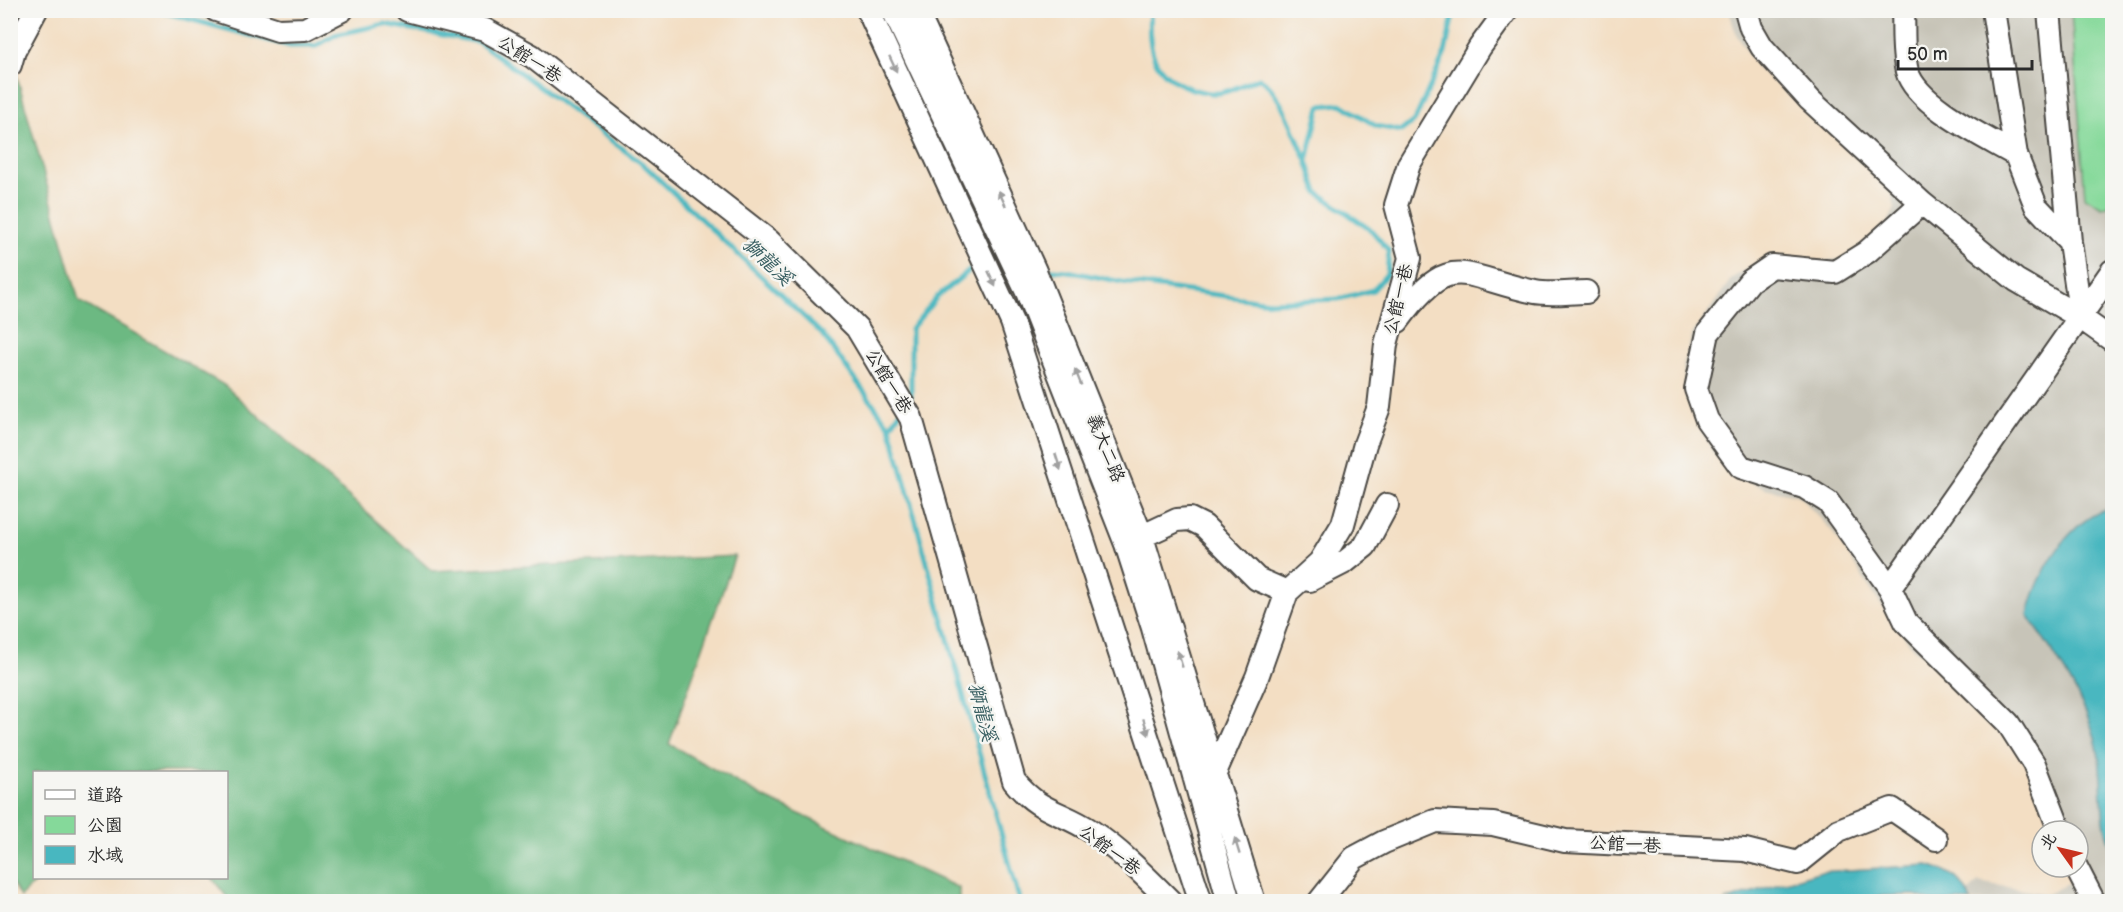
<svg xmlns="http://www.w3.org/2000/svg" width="2123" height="912" viewBox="0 0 2123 912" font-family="'Balsamiq Sans','LXGW WenKai TC',sans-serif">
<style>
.industrial{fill:#c7c4b8}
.green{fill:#85d99a;stroke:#588262;stroke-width:1.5}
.forest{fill:#6cb982;stroke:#4c7256;stroke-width:1.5}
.water{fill:#48b7c0;stroke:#3a7176;stroke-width:1.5}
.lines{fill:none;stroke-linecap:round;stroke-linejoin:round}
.stream{stroke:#48b7c0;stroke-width:5}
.minor-casing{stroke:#494642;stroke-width:26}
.minor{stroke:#fff;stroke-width:22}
.oneway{fill:#a0a0a0}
.labels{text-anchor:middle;stroke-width:5;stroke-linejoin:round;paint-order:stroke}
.street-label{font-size:18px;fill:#2b2b2b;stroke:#f6f6f2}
.water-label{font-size:20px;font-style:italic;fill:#355c5f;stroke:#f6f6f2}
</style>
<rect width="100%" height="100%" fill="#f6f6f2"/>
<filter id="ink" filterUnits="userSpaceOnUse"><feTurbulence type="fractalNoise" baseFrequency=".0167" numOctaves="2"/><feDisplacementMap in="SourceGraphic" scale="12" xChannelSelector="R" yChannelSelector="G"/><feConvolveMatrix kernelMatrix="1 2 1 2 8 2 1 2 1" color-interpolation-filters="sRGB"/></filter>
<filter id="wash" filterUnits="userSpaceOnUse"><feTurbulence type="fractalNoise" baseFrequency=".008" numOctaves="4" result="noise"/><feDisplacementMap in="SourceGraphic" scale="24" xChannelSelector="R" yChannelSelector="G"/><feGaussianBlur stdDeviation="1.35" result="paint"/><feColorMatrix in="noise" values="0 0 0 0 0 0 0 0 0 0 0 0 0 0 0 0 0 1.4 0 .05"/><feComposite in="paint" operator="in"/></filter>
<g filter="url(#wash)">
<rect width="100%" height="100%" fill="#f3dec3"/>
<path class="industrial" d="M1729 11H2112V901H1973L1968 893 1978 882 2047 894 2063 886 2076 876 2078 831H2062L2009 730 1964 683 1914 649 1887 614 1831 530 1799 496 1765 488 1735 476 1713 453 1685 398 1683 363 1693 333 1732 278 1755 264 1845 259 1886 226 1895 208 1889 184 1757 68 1736 34Z"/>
<path class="green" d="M2071 11H2112V205L2102 207 2085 197Z"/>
<path class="forest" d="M16 73 79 301 224 385 432 571 735 556 669 744 765 798 959 888V901H230L212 878H226V772H34V878H40L20 897 10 879V81Z"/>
<path class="water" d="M2112 508V851C2097 812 2105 784 2097 746 2088 704 2054 652 2028 616 2035 576 2070 517 2112 508Z
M1928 865C1951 872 1963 879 1971 901H1931L1915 895 1879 896 1858 902 1724 901 1818 872Z"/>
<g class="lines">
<path class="stream" d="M155 10 290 46H316L335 35 385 24 479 42 644 165 822 334 890 427 1020 902
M1150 10C1147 50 1152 75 1192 89 1203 92 1213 95 1224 92 1236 89 1248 82 1259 78 1280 89 1296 138 1307 161
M1042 269 1067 271 1122 282 1270 302 1338 299 1373 290 1387 274 1389 251 1372 231 1317 192 1307 161 1320 106 1341 104 1376 126 1401 131 1415 120 1445 53 1454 10
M908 402 911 396V329L938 296 975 266H979
M890 427 900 412"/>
</g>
</g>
<g filter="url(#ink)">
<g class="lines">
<g class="minor-casing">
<path id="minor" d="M216 10 278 30 305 29 342 10
M407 10 485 30 532 56 769 241 857 328 911 418 1014 781C1040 813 1061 811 1091 831 1121 851 1146 877 1171 902
M868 10 1012 322 1201 902
M893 10 1027 292 1126 544 1153 628 1229 902
M916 10 1035 271 1142 537 1254 902
M1746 10 1751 28 1762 47 1810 100 1922 203
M1903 10C1904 29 1902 53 1907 71 1916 105 1987 138 2016 155
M1993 10 2016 155 2036 206 2070 242
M2049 10 2070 242 2081 318 2112 340
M10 65 14 51 36 10
M1398 321C1452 248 1461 277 1535 292 1551 295 1570 292 1586 292
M1128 543 1177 520 1190 519 1204 526 1257 579 1287 592 1257 677 1213 777
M1310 580 1345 562 1365 546 1387 505
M1890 588 2112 271
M1287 592 1320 562 1343 524 1365 444 1379 407 1386 344 1410 258 1396 205 1409 164 1480 47 1507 10
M2060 831 2034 764 2008 723 1906 622 1890 588 1828 502 1804 487 1741 467 1707 420 1696 389 1708 333 1750 281 1772 266 1835 272 1867 252 1922 203 2016 280 2081 318
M2076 867 2094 902
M1319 902 1354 858 1384 842 1435 821 1493 824 1565 841 1745 850 1798 863 1839 830 1892 809 1936 839"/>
</g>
<use href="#minor" class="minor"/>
</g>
<defs><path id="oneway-solid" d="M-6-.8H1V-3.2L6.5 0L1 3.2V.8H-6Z" transform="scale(1.5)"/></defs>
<g class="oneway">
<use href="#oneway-solid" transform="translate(893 64) rotate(65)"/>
<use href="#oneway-solid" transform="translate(1002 198) rotate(-115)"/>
<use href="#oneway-solid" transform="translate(992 279) rotate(65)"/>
<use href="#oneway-solid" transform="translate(1078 377) rotate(-112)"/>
<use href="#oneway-solid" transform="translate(1058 462) rotate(72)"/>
<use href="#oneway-solid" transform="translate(1180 659) rotate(-107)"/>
<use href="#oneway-solid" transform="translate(1146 727) rotate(72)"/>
<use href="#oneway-solid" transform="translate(1237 846) rotate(-107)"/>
</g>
</g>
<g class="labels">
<g class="street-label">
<text transform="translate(530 59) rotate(33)" y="6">公館一巷</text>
<text transform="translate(1398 299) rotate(-76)" y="6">公館一巷</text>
<text transform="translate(889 381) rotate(59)" y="6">公館一巷</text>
<text transform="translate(1106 448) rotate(68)" y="6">義大二路</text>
<text transform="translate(1625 844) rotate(3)" y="6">公館一巷</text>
<text transform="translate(1110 850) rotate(37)" y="6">公館一巷</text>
</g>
<g class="water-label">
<text transform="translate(768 261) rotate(43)" y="7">獅龍溪</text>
<text transform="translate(983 712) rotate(75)" y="7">獅龍溪</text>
</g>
</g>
<rect width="2123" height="912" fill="none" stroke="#f6f6f2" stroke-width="36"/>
<rect x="33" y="771" width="195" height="108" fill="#f6f6f2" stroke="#a5a5a2" stroke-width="1.5"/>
<rect x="45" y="790" width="30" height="9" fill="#ffffff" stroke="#a5a5a2" stroke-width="1.5"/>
<text x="87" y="801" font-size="18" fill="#2b2b2b">道路</text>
<rect x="45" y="816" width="30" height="18" fill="#85d99a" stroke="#a5a5a2" stroke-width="1.5"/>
<text x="87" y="831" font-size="18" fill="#2b2b2b">公園</text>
<rect x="45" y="846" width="30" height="18" fill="#48b7c0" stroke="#a5a5a2" stroke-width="1.5"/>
<text x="87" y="861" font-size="18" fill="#2b2b2b">水域</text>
<g transform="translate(2060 849) rotate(304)"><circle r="28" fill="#f6f6f2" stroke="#a5a5a2" stroke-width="1.5"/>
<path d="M0-4.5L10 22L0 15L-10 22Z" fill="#c8321e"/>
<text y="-9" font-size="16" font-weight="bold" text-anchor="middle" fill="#2b2b2b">北</text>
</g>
<path d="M1898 60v9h134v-9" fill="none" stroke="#2b2b2b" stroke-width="3"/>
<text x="1907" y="60" font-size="18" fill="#2b2b2b" stroke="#f6f6f2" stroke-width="4.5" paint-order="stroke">50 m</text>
</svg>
